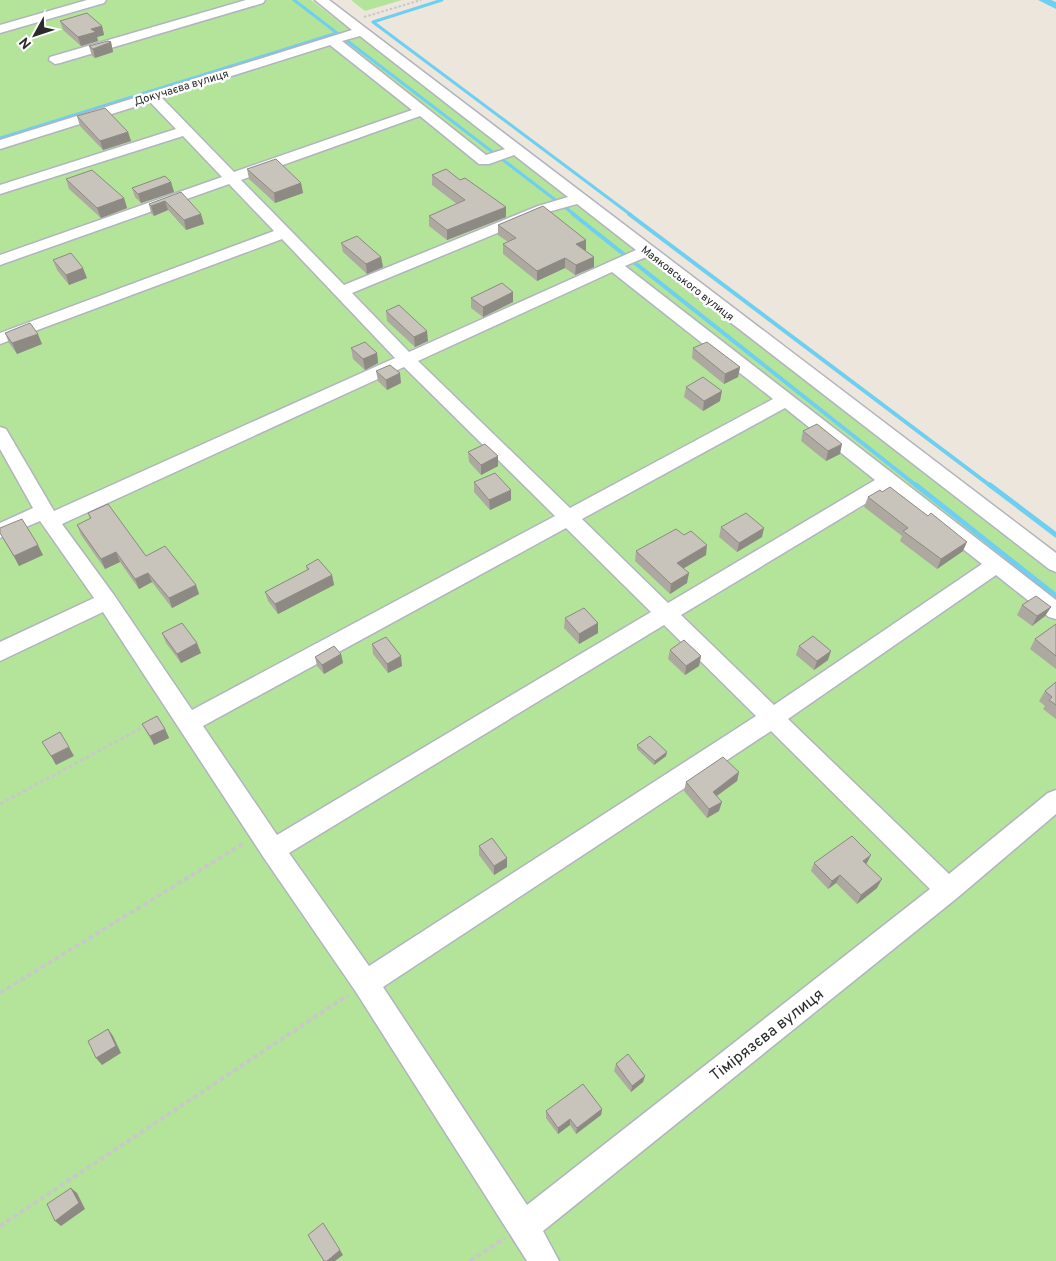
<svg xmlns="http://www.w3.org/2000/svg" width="1056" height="1261" viewBox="0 0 1056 1261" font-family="Overpass,sans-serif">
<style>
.green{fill:#b3e499}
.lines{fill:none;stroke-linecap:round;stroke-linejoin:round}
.stream-far2{stroke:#6fcff0;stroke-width:3}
.stream-far1{stroke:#6fcff0;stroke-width:4}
.stream{stroke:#6fcff0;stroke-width:5}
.canal{fill:#6fcff0;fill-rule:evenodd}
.minor-casing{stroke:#b1b4bf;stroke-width:3}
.path-far2{stroke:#c8c8c8;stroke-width:2;stroke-dasharray:2.5 2;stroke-linecap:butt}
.path-far1{stroke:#c8c8c8;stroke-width:3;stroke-dasharray:4 2.5;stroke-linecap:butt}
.path{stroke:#c8c8c8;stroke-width:4;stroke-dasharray:5 3;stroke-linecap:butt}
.minor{fill:#fff;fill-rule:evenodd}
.wall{fill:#ada9a1}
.shaded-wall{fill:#8d8983}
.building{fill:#c9c4bb;stroke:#8d8983}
.labels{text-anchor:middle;stroke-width:5;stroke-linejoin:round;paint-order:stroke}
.far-street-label{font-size:11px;fill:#2b2b2b;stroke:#fff}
.near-street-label{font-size:16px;fill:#2b2b2b;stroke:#fff}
</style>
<rect width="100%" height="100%" fill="#ede6dd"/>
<path class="green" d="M0 0H311L1056 566V1261H0Z
M351 0H402L365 11Z"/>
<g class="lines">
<path class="stream-far2" d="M294 0 575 215
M442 0 373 22 631 215
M0 138 337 33"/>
<path class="stream-far1" d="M573 214 918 487
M629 214 992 487"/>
<path class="stream" d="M916 485 1056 596
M990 485 1056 535"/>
<path class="canal" d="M1038 0H1051L1056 2V9Z"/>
<g class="minor-casing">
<path id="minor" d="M87 0H106L104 3 0 33V25Z
M246 0H265L263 3 60 63 55 64 49 60 50 57Z
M315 0H329L1056 553V572L1049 569 646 257 625 266 1056 600V619L1049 617 996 575 788 719 949 874 1048 793 1056 790V814L957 898 543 1231 559 1261H527L356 992 264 858 103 612 0 661V642L94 598 40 521 0 538V523L33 508 0 449V427L6 429 54 511 395 358 282 239 0 344V333L274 231 229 184 0 265V255L222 177 183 136 0 194V185L176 129 150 102 0 149V140L352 30ZM360 36 505 149 486 155 342 41ZM330 45 412 110 234 172 162 98ZM420 116 479 164H489L514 155 568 197 538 206 344 285 241 180ZM577 204 636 250 409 352 352 293 548 212ZM612 272 773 399 570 508 418 361ZM404 367 555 516 192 710 114 595 62 524ZM785 408 875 480 668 603 582 519ZM888 490 982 564 774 705 681 615ZM566 528 651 612 277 835 203 726ZM664 625 756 716 369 966 289 853ZM771 731 930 889 527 1205 383 987Z"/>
</g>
<path class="path-far2" d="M364 17 421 0"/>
<path class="path-far1" d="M0 804 147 725"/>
<path class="path" d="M0 993 244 843
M0 1226 348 995
M470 1261 505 1238"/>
<use href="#minor" class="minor"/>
</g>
<path class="wall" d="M60 21 102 26 104 35 97 37 98 41 81 46 63 30Z
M111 42 113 52 95 58 92 56 89 46Z
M77 116 128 132 131 141 103 150 80 126Z
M247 169 301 183 303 193 275 203 249 179Z
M432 175 506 217 447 240 429 226V216L457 204 432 185Z
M66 179 124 198 127 208 101 218 69 189Z
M171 182 174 192 141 203 135 197 132 188Z
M181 192 204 224 186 230 168 210 154 216 151 213 149 204Z
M498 225 586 250H585L594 257V267L575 275 565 268 537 281 503 254V244L508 242 498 235Z
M341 243 381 257 383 267 367 274 343 252Z
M53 260 87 278 69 285 57 270Z
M513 292V302L483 317 471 308V298Z
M386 311 428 341 415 347 387 321Z
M5 333 42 344 17 354 9 343Z
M351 348 377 353 378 363 365 370 353 359Z
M693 348 740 367 738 377 724 384 692 358Z
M376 371 401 383 387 390 378 381Z
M686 387 720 401 703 411 684 397Z
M803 431 840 454 826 461 801 441Z
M468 452 498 466 481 475 469 462Z
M474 482 511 500 490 510 474 492Z
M882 492 928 516 963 551 937 569 900 541 902 536 864 507 868 497Z
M88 513 146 556 196 585 199 594 172 608 152 582 139 589 120 562 105 569 81 535 77 525 90 519Z
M721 527 762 537 737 552 719 537Z
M0 528 43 555 19 566 0 533Z
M636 551 706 555 683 568 687 583 670 594 635 561Z
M306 566 332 575 334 585 278 614 268 601 265 592 307 571Z
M1022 605 1051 607 1045 616 1032 626 1017 615Z
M565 618 598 633 579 644 564 628Z
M1056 624V669L1030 649 1035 639Z
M162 633 201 653 181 663 166 643Z
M372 644 402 666 388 673 373 654Z
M799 646 828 660 814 670 796 655Z
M670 650 701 656 699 666 685 675 668 659Z
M341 654 343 663 324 674 317 666 315 657Z
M1056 682V719L1043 709 1045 706 1039 701 1045 691Z
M142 724 165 729 169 738 154 745 147 733Z
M637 745 666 756 654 765 637 749Z
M739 772 737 781 717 796 719 811 707 818 684 791 686 782Z
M479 846 507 858V867L494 875 479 855Z
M814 863H867L866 864 877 888 857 904 836 883 828 889 811 871Z
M616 1064 645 1076 643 1082 631 1092 614 1071Z
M602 1109 601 1115 576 1134 570 1125 558 1134 546 1118V1111Z"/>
<path class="shaded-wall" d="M102 26 104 35 97 37 98 41 81 46 78 37 91 29Z
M111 42 113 52 95 58 93 49Z
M128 132 131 141 103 150 100 141Z
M171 182 174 192 141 203 138 194Z
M301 183 303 193 275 203 274 193Z
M124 198 127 208 101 218 97 208Z
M165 201 168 210 154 216 151 206Z
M506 207V217L447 240V230Z
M201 214 204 224 186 230 184 220Z
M586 240V250L576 254V244Z
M381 257 383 267 367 274 366 264Z
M594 257V267L575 275 576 265Z
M565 258V268L537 281V271Z
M83 268 87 278 69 285 66 275Z
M513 292V302L483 317V307Z
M427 331 428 341 415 347 414 337Z
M38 334 42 344 17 354 12 343Z
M377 353 378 363 365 370 363 359Z
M740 367 738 377 724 384 725 374Z
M400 373 401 383 387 390 386 380Z
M722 391 720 401 703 411 704 401Z
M842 444 840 454 826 461 828 451Z
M498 456V466L481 475V465Z
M511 490V500L490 510 489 500Z
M764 528 762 537 737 552 739 543Z
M967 542 963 551 937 569 941 559Z
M38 545 43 555 19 566 14 556Z
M707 545 706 555 676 573 677 563Z
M116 552 120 562 105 569 101 559Z
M148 573 152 582 139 589 135 579Z
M689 573 687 583 670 594 671 584Z
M332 575 334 585 278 614 275 604Z
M196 585 199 594 172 608 169 598Z
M1051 607 1045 616 1032 626 1037 616Z
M598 623V633L579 644V634Z
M197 643 201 653 181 663 177 654Z
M831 651 828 660 814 670 817 661Z
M341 654 343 663 324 674 322 665Z
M401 656 402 666 388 673 387 664Z
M701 656 699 666 685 675 686 666Z
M165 729 169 738 154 745 150 736Z
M69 747 74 756 56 765 51 756Z
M667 752 666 756 654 765 655 761Z
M739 772 737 781 711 800 713 792Z
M722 802 719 811 707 818 709 809Z
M871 855 867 863 859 869 863 861Z
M507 858V867L494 875V866Z
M840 875 836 883 828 889 832 881Z
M882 879 877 888 857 904 861 895Z
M108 1029 113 1036 121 1053 102 1065 96 1058Z
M645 1076 643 1082 631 1092 632 1086Z
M602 1109 601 1115 576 1134 577 1128Z
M570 1119V1125L558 1134V1128Z
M71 1188 77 1193 85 1209 61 1226 55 1221Z
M340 1250 343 1255 335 1261H327Z"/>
<path class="building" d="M87 13 102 26 91 29 96 32 78 37 60 21Z
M108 41 111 42 93 49 89 46Z
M105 108 128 132 100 141 77 116Z
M276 159 301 183 274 193 247 169Z
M446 169 460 180 465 178 506 207 447 230 429 216 465 200 432 175Z
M92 170 124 198 97 208 66 179Z
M165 176 171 182 138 194 132 188Z
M181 192 201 214 184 220 165 201 151 206 149 204Z
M543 206 586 240 576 244 594 257 576 265 565 258 537 271 503 244 516 238 498 225Z
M357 236 381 257 366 264 341 243Z
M71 253 83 268 66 275 53 260Z
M502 283 513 292 483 307 471 298Z
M399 305 427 331 414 337 386 311Z
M30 323 38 334 12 343 5 333Z
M365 342 377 353 363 359 351 348Z
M707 342 740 367 725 374 693 348Z
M390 365 400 373 386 380 376 371Z
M703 377 722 391 704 401 686 387Z
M817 424 842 444 828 451 803 431Z
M485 444 498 456 481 465 468 452Z
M495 473 511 490 489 500 474 482Z
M890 487 928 516 931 513 967 542 941 559 903 531 908 528 868 497 880 490 882 492Z
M108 504 146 556 165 546 196 585 169 598 148 573 135 579 116 552 101 559 77 525 91 518 88 513Z
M746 513 764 528 739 543 721 527Z
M22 519 38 545 14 556 0 533V528Z
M676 529 684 535 691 531 707 545 677 563 689 573 671 584 636 551Z
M318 559 332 575 275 604 265 592 309 569 306 566Z
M1036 596 1051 607 1037 616 1022 605Z
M584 608 598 623 579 634 565 618Z
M182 623 197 643 177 654 162 633Z
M1056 624V656L1035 639Z
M813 636 831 651 817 661 799 646Z
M386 637 401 656 387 664 372 644Z
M684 640 701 656 686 666 670 650Z
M334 646 341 654 322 665 315 657Z
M1056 682V705L1049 700 1052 697 1045 691Z
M157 716 165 729 150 736 142 724Z
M60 732 69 747 51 756 42 742Z
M650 736 667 752 655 761 637 745Z
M723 757 739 772 713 792 722 802 709 809 686 782Z
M852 836 871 855 863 861 882 879 861 895 840 875 832 881 814 863Z
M492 838 507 858 494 866 479 846Z
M108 1029 116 1046 96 1058 88 1041Z
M628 1054 645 1076 632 1086 616 1064Z
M583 1084 602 1109 577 1128 570 1119 558 1128 546 1111Z
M71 1188 79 1203 55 1221 47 1204Z
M323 1223 340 1250 327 1261H324L308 1235Z"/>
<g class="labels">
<g class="far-street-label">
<text transform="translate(181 87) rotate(-17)" y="4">Докучаєва вулиця</text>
<text transform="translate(688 283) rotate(38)" y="4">Маяковського вулиця</text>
</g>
<g class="near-street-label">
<text transform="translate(766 1034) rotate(-38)" y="6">Тімірязєва вулиця</text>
</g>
</g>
<g transform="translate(35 35) rotate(230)" stroke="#ffffff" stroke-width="4" paint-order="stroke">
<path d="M0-4L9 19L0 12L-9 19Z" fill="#2b2b2b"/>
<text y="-8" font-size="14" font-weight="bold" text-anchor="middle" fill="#2b2b2b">N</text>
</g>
</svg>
